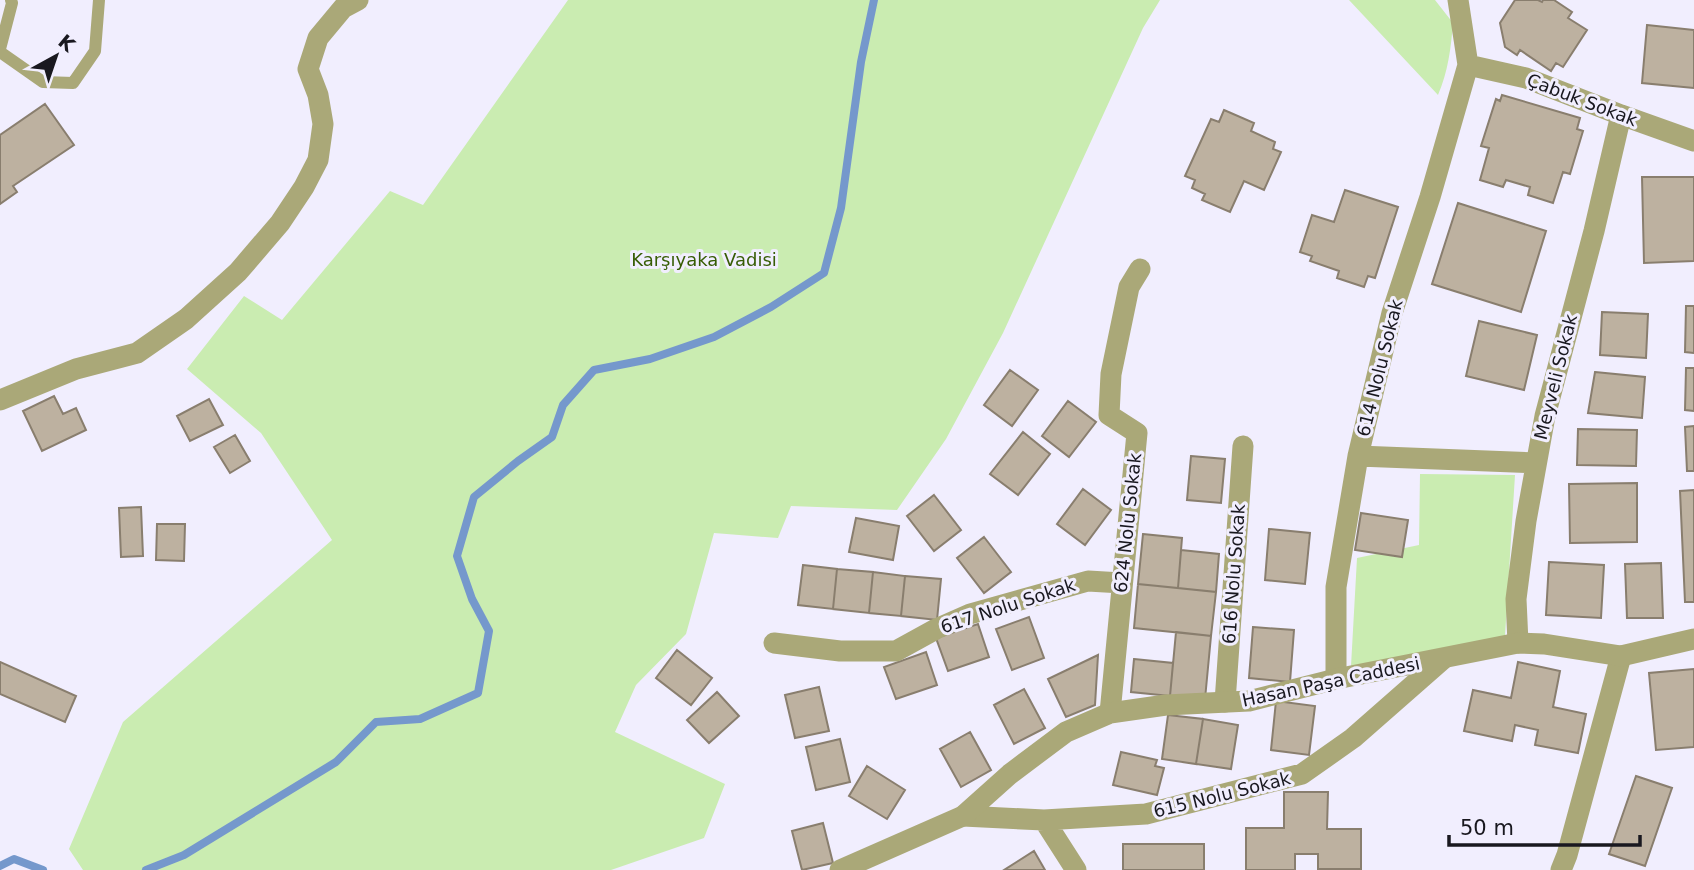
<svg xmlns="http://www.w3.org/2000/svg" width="1694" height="870" viewBox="0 0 1694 870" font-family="'DejaVu Sans',sans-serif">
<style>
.green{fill:#caecb1}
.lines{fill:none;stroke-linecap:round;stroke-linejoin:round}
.stream{stroke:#7598cc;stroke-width:8}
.building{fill:#bdb1a0;stroke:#897e6e;stroke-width:2}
.service{stroke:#aaa878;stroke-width:12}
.minor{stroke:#aaa878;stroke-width:21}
.tertiary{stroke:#aaa878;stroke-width:21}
.labels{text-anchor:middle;stroke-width:6;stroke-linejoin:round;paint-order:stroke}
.street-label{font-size:18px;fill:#19181f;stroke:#f1eefe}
.park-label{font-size:18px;fill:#375d05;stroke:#f1eefe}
</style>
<rect width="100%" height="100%" fill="#f1eefe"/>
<path class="green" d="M568 0H1160L1143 28 1003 333 946 439 897 510 791 506 778 538 714 533 686 634 636 685 615 732 725 784 704 838 611 870H83L69 849 123 722 332 540 261 433 187 369 244 296 282 320 390 191 423 205Z
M1349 0H1435L1453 23C1451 48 1448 72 1438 95Z
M1420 474 1515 475 1505 636 1351 666 1357 558 1419 545Z"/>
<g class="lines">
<path class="stream" d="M0 866 14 859 43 870
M146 870 184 855 336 762 376 722 420 719 478 693 489 631 472 599 457 556 474 497 518 461 552 437 563 405 594 370 650 359 714 337 771 307 824 273 841 208 861 62 874 0"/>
</g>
<path class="building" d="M1515 0H1538L1542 2 1543 0H1554L1572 12 1568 18 1587 30 1563 67 1556 63 1551 71 1520 50 1517 55 1505 47 1500 23Z
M1647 25 1694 30V88L1642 83Z
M1502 95 1580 118 1577 129 1583 131 1570 174 1563 172 1553 203 1528 195 1530 187 1506 180 1503 187 1480 180 1489 148 1481 146 1496 99 1500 101Z
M45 104 74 145 13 186 17 192 0 204V135Z
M1224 110 1254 123 1251 131 1275 142 1273 149 1281 152 1264 190 1244 181 1230 212 1202 200 1205 194 1192 188 1195 180 1185 176 1211 119 1219 122Z
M1642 177H1694V261L1644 263Z
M1345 190 1398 207 1375 278 1368 276 1364 287 1337 278 1339 271 1310 261 1312 256 1300 252 1312 215 1334 222Z
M1458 203 1546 231 1521 312 1432 284Z
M1686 306H1694V353L1685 352Z
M1602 312 1648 314 1646 358 1600 355Z
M1479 321 1537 335 1524 390 1466 376Z
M1686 368H1694V411L1685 410Z
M1010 370 1038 390 1012 426 984 405Z
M1595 372 1645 377 1642 418 1588 413Z
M54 396 63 414 76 408 86 430 42 451 23 411Z
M209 399 223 425 190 441 177 416Z
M1068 401 1096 422 1069 457 1042 436Z
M1694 426V471H1687L1685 427Z
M1578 429 1637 430 1636 466 1577 465Z
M1023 432 1050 454 1018 495 990 474Z
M235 435 250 461 230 473 214 447Z
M1191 456 1225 459 1221 503 1187 500Z
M1637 483V542L1570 543 1569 484Z
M1083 489 1111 510 1085 545 1057 524Z
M1694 490V602H1685L1680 491Z
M934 495 961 530 934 551 907 516Z
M141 507 143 556 121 557 119 508Z
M1361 513 1408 520 1402 557 1355 550Z
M856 518 899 526 893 560 849 552Z
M157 524H185L184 561 156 560Z
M1269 529 1310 533 1305 584 1265 580Z
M1143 534 1182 538 1178 588 1138 584Z
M984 537 1011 572 984 593 957 558Z
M1181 550 1219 554 1216 592 1178 588Z
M1549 562 1604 565 1601 618 1546 615Z
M1661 563 1663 618H1627L1625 564Z
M803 565 837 569 833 609 798 605Z
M837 569 873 572 869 613 833 609Z
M873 572 905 576 901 616 869 613Z
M905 576 941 579 937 620 901 616Z
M1138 584 1216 592 1211 636 1134 628Z
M1029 617 1044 658 1012 670 996 629Z
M978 624 989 657 948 671 936 638Z
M1253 627 1294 630 1290 682 1249 678Z
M1176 632 1211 636 1205 699 1170 696Z
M677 650 712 678 691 705 656 678Z
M926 652 937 685 896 699 884 667Z
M1098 655 1095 705 1066 717 1048 679Z
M1134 659 1173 663 1170 696 1131 692Z
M0 662 76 696 65 722 0 694Z
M1518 662 1560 671 1553 707 1586 714 1578 753 1535 745 1538 730 1515 725 1512 741 1464 731 1473 690 1511 698Z
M1694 669V747L1656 750 1649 673Z
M819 687 829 731 795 738 785 695Z
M1024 689 1045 728 1014 744 994 705Z
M717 692 739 716 709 743 687 720Z
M1276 701 1315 706 1309 755 1271 750Z
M1168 715 1203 719 1196 764 1162 759Z
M1203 719 1238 725 1231 769 1196 764Z
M970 732 991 770 961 787 940 749Z
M840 739 850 782 816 790 806 747Z
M1121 752 1157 760 1155 766 1164 768 1157 795 1113 785Z
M867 766 905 790 887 819 849 796Z
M1636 776 1672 788 1645 866 1609 854Z
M1284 792H1328L1327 829H1361V869H1318V854H1295V870H1246V828H1284Z
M823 823 833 863 802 870 792 831Z
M1123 844H1204V870H1123Z
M1034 851 1045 870H1004Z"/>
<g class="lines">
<path class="service" d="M0 49 12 3 11 0
M0 52 43 82 73 83 95 51 99 0"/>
<path class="minor" d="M1468 65 1526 78 1621 115 1694 141
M0 400 76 369 137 353 186 319 238 272 280 223 304 187 318 160 323 124 318 95 308 69 318 38 343 8 358 0
M1358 456 1536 463
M774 643 840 651H896L936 629 970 614 1088 581 1122 583
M1518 643 1516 599 1526 521 1545 416 1594 231 1621 115
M1336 679V587L1358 456 1392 313 1430 197 1468 65 1458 0
M1225 702 1243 446
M1110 713 1137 433 1109 415 1111 374 1129 287 1140 269
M963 816 1044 820 1076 870
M1044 820 1146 814 1302 774 1353 738 1443 659
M1561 870 1567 855 1621 656"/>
<path class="tertiary" d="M840 870 963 816 1010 774 1066 732 1110 713 1166 705 1249 701 1336 679 1518 643 1544 644 1621 656 1694 639"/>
</g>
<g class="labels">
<g class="street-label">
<text transform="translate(1582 100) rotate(21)" y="6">Çabuk Sokak</text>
<text transform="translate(1380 368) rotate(-76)" y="6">614 Nolu Sokak</text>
<text transform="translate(1556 377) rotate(-76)" y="6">Meyveli Sokak</text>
<text transform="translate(1128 523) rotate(-84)" y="6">624 Nolu Sokak</text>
<text transform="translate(1234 574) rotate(-86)" y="6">616 Nolu Sokak</text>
<text transform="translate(1008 606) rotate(-18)" y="6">617 Nolu Sokak</text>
<text transform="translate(1331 682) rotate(-12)" y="6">Hasan Paşa Caddesi</text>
<text transform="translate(1222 795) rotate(-14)" y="6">615 Nolu Sokak</text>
</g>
<g class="park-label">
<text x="704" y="266">Karşıyaka Vadisi</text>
</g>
</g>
<g transform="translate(56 56) rotate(40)" stroke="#f1eefe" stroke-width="5" paint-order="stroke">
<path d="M0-5L12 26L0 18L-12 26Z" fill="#19181f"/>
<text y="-10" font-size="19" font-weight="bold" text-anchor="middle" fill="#19181f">K</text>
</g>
<path d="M1449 835v10h191v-10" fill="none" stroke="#19181f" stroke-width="3.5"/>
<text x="1460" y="835" font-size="21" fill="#19181f" stroke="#f1eefe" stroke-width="5" paint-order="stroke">50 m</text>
</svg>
